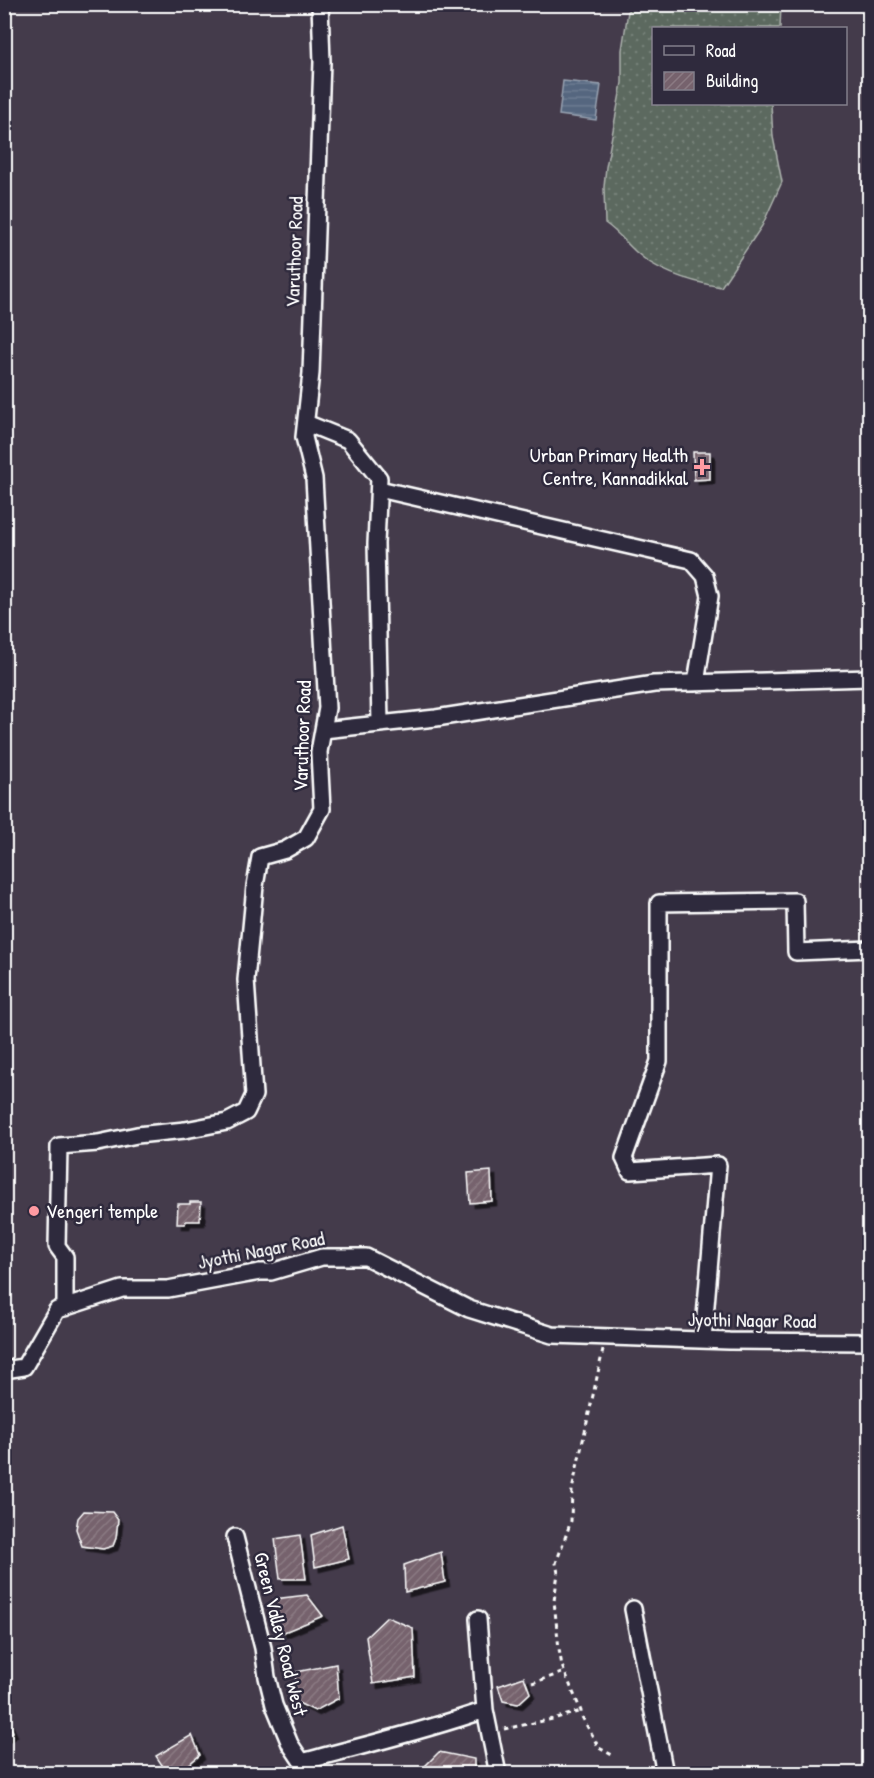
<svg xmlns="http://www.w3.org/2000/svg" width="874" height="1778" viewBox="0 0 874 1778" font-family="'Patrick Hand',sans-serif">
<style>
.grass{fill:url(#grass-dots);stroke:#aeb4af;stroke-width:1.5}
.water{fill:url(#water-rules);stroke:#98a3b2;stroke-width:1.5}
.building{fill:url(#building-hatch);stroke:#fff;stroke-width:1.5;filter:url(#shadow)}
.lines{fill:none;stroke-linecap:round;stroke-linejoin:round}
.street-casing{stroke:#fff;stroke-width:20}
.path{stroke:#fff;stroke-width:3;stroke-dasharray:4.5 4.5;stroke-linecap:butt}
.street{stroke:#2f2a3d;stroke-width:15}
.poi-dot{fill:#ff9aa2;stroke:#2f2a3d;stroke-width:2}
.labels{text-anchor:middle;stroke-width:5;stroke-linejoin:round;paint-order:stroke}
.street-label{font-size:20px;fill:#fff;stroke:#2f2a3d}
.poi-label{font-size:20px;fill:#fff;stroke:#2f2a3d;text-anchor:end}
</style>
<defs>
<pattern id="grass-dots" width="8" height="8" patternUnits="userSpaceOnUse" patternTransform="scale(1.5)"><rect width="8" height="8" fill="#5c695f"/><path d="M2 2h.1M6 6h.1" fill="none" stroke="#748077" stroke-width="1.8" stroke-linecap="round"/></pattern>
<pattern id="water-rules" width="6" height="5" patternUnits="userSpaceOnUse" patternTransform="scale(1.5)"><rect width="6" height="5" fill="#54667f"/><path d="M0 2.5h6" fill="none" stroke="#6e7d92"/></pattern>
<pattern id="building-hatch" width="6" height="6" patternUnits="userSpaceOnUse" patternTransform="scale(1.5)"><rect width="6" height="6" fill="#76626d"/><path d="M-1 1l2-2M0 6l6-6M5 7l2-2" fill="none" stroke="#8b7a83"/></pattern>
<filter id="shadow"><feDropShadow dx="4.5" dy="4.5" stdDeviation="0" flood-color="#0009"/></filter>
</defs>
<rect width="100%" height="100%" fill="#443b4b"/>
<filter id="ink" filterUnits="userSpaceOnUse"><feTurbulence type="fractalNoise" baseFrequency=".0167" numOctaves="2"/><feDisplacementMap in="SourceGraphic" scale="12" xChannelSelector="R" yChannelSelector="G"/><feConvolveMatrix kernelMatrix="1 2 1 2 8 2 1 2 1" color-interpolation-filters="sRGB"/></filter>
<g filter="url(#ink)">
<path class="grass" d="M629 5H781L780 28H654V104H771L773 137 782 182 762 226 721 287C692 282 658 272 636 252 624 241 618 232 605 223L604 187 606 167 622 83V50Z"/>
<path class="water" d="M563 81 601 85 596 120 559 115Z"/>
<path class="building" d="M693 452H710V479L694 480Z
M491 1171 492 1201 470 1203 468 1173Z
M190 1202H201L200 1221H186L185 1224H177L178 1204H190Z
M84 1511 112 1512 118 1520 116 1538 113 1546 103 1549 82 1546 76 1529 78 1518Z
M342 1525 349 1559 315 1567 311 1535Z
M300 1535 306 1579H280L275 1539Z
M441 1552 445 1582 405 1592 404 1565Z
M307 1595 323 1616 282 1633 274 1599Z
M387 1617 413 1628 415 1677 373 1684 366 1637Z
M336 1664 339 1698 315 1711 294 1701 296 1672Z
M524 1677 530 1693 518 1704 503 1701 498 1686Z
M4 1713 13 1732 4 1738Z
M192 1735 200 1755 177 1774H168L156 1756Z
M439 1752 474 1759V1774H417Z"/>
<g class="lines">
<g class="street-casing">
<path id="street" d="M306 423 348 440 379 478 376 544 380 723
M379 489 691 560 705 576 710 596 696 683
M323 730 436 718 654 684 870 678
M65 1308V1257L57 1246 59 1146 98 1143 137 1135 185 1130 227 1122 246 1112 254 1095 246 980 255 886 260 857 285 850 306 838 322 809 319 752 327 708 314 478 304 437 311 373 322 62 320 4
M703 1340 718 1165 630 1171 624 1158 659 1061V903L795 901 796 952 870 949
M4 1370 24 1367 57 1310 122 1289H168L260 1272H271L322 1257H366L469 1309 552 1335 729 1341 870 1342
M235 1537 263 1648 267 1677 274 1705 290 1744 302 1762C364 1745 425 1731 485 1710
M633 1609 665 1774
M478 1619 485 1710 498 1774"/>
</g>
<path class="path" d="M603 1350 572 1490 571 1521 556 1563 558 1573 554 1601 559 1649 562 1666 581 1711V1715L599 1748 612 1755
M532 1683 565 1672
M504 1729 553 1719 581 1711"/>
<use href="#street" class="street"/>
</g>
</g>
<g class="poi-dot">
<path d="M699 458h6v6h6v6h-6v6h-6v-6h-6v-6h6z"/>
<circle cx="34" cy="1211" r="6"/>
</g>
<g class="labels">
<g class="street-label">
<text transform="translate(294 252) rotate(-88)" y="7">Varuthoor Road</text>
<text transform="translate(302 736) rotate(-88)" y="7">Varuthoor Road</text>
<text transform="translate(261 1250) rotate(-11)" y="7">Jyothi Nagar Road</text>
<text transform="translate(752 1320) rotate(1)" y="7">Jyothi Nagar Road</text>
<text transform="translate(281 1634) rotate(76)" y="7">Green Valley Road West</text>
</g>
<g class="poi-label">
<text x="688" y="462">Urban Primary Health<tspan x="688" dy="23">Centre, Kannadikkal</tspan></text>
<text x="46" y="1218" text-anchor="start">Vengeri temple</text>
</g>
</g>
<rect width="874" height="1778" fill="none" stroke="#2f2a3d" stroke-width="24"/>
<rect x="12" y="12" width="850" height="1754" fill="none" stroke="#fff" stroke-width="2" filter="url(#ink)"/>
<rect x="652" y="27" width="195" height="78" fill="#2f2a3d" stroke="#827f8b" stroke-width="1.5"/>
<rect x="664" y="46" width="30" height="9" fill="#2f2a3d" stroke="#827f8b" stroke-width="1.5"/>
<text x="706" y="57" font-size="18" fill="#ffffff">Road</text>
<rect x="664" y="72" width="30" height="18" fill="url(#building-hatch)" stroke="#827f8b" stroke-width="1.5"/>
<text x="706" y="87" font-size="18" fill="#ffffff">Building</text>
</svg>
